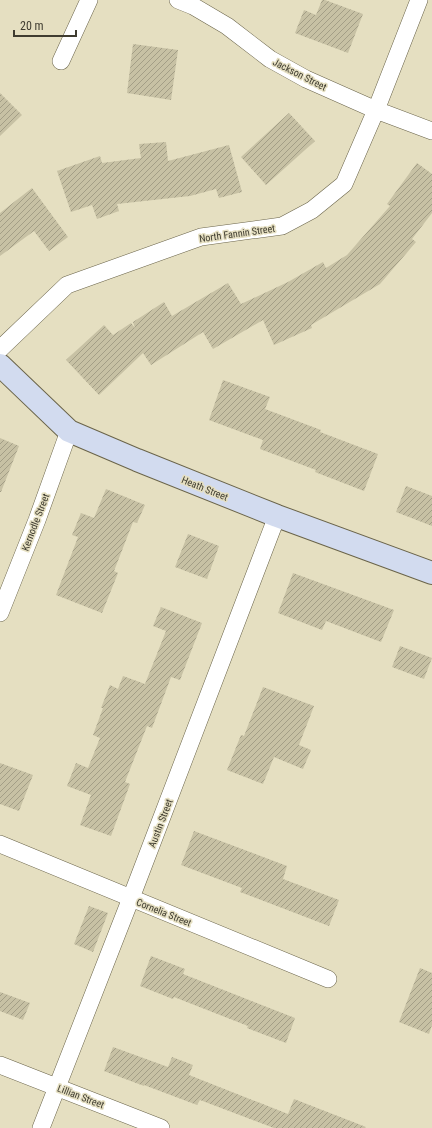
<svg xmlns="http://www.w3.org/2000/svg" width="432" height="1128" viewBox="0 0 432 1128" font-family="'Roboto Condensed',sans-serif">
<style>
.building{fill:url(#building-hatch)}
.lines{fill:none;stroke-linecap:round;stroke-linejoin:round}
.street-casing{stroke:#6a644a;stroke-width:18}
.secondary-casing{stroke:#6a644a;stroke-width:24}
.street{stroke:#fff;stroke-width:17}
.secondary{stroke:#d2dbef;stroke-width:22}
.labels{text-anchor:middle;stroke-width:3;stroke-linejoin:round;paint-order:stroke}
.street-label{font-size:10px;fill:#3f3c30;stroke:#e5dfc1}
</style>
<defs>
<pattern id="building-hatch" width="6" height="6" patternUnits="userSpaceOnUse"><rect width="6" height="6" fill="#c7c1a4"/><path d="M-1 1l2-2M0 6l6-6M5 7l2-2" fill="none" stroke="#a39e86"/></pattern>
</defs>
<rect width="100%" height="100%" fill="#e5dfc1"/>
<path class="building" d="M322 0H325L363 14 348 53 295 33 304 10 316 15Z
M133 44 178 50 171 100 127 93Z
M0 93 22 115 0 136Z
M289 113 315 141 266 185 241 157Z
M166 142 168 161 229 145 242 192 219 198 216 189 190 196 117 204 119 211 97 219 92 205 71 212 57 171 100 156 102 163 141 158 139 144Z
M417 163 432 174V213L412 239 416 242 380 284 311 325 312 328 274 345 263 320 213 349 203 332 151 365 143 353 99 395 66 360 104 325 113 335 131 323 135 328 133 322 164 302 172 316 228 283 241 304 288 282 323 262 326 268 347 255 390 206 387 204Z
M32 188 68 237 49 251 34 231 0 256V213Z
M223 380 270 397 265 409 321 430 320 432 378 454 364 491 315 472 316 470 260 449 263 440 209 420Z
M0 438 19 446 1 492H0Z
M406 486 432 496V526L396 512Z
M106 489 145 505 137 523 133 522 114 571 118 573 102 613 56 595 78 537 72 535 81 513 94 518Z
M188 534 219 546 207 579 175 567Z
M293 573 394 610 381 642 326 621 322 630 278 613Z
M161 607 202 623 180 680 171 677 152 728 147 726 125 782 130 784 111 836 80 825 91 795 67 786 76 763 88 768 100 738 93 735 103 708H101L110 685 118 689 123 676 145 684 166 631 153 626Z
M400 646 432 658 424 679 392 667Z
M263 687 314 706 299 745 311 750 303 769 274 757 263 784 227 770 241 735 244 736Z
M0 763 33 775 19 811 0 804Z
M194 831 287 866 283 879 339 900 329 926 240 892 242 888 181 865Z
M89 906 108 913 93 952 74 944Z
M151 956 185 969 183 974 295 1018 286 1043 247 1028 248 1026 174 997 173 999 140 986Z
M420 968 432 973V1025L429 1034 399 1022Z
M0 992 30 1003 23 1020 0 1011Z
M113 1047 168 1067 172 1057 193 1065 189 1075 288 1114 294 1099 366 1127 365 1128H274L200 1100 197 1105 144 1085V1086L104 1071Z"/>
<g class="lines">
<g class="street-casing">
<path id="street" d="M178 0 193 6 227 26 270 59 306 79 376 110 432 131
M61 61 89 0
M0 349 67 285 201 237 282 226 312 210 344 184 376 110 419 0
M0 613 37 520 69 431
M0 844 328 979
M0 1065 161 1128
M41 1128 131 898 277 516"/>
</g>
<g class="secondary-casing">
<path id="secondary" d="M0 365 69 431 137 460 277 516 432 573"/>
</g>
<use href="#street" class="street"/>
<use href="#secondary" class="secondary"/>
</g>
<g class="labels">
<g class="street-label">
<text transform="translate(300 74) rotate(27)" y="4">Jackson Street</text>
<text transform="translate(237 233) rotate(-8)" y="4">North Fannin Street</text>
<text transform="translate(205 488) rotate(22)" y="4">Heath Street</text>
<text transform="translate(35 522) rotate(-69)" y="4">Kernodle Street</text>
<text transform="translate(160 823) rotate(-69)" y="4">Austin Street</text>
<text transform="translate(164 912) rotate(22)" y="4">Cornelia Street</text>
<text transform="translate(81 1096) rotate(21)" y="4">Lillian Street</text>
</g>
</g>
<path d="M14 30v6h62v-6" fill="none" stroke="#3f3c30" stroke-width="2"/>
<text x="20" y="30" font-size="12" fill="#3f3c30" stroke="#e5dfc1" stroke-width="3" paint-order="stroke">20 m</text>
</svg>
